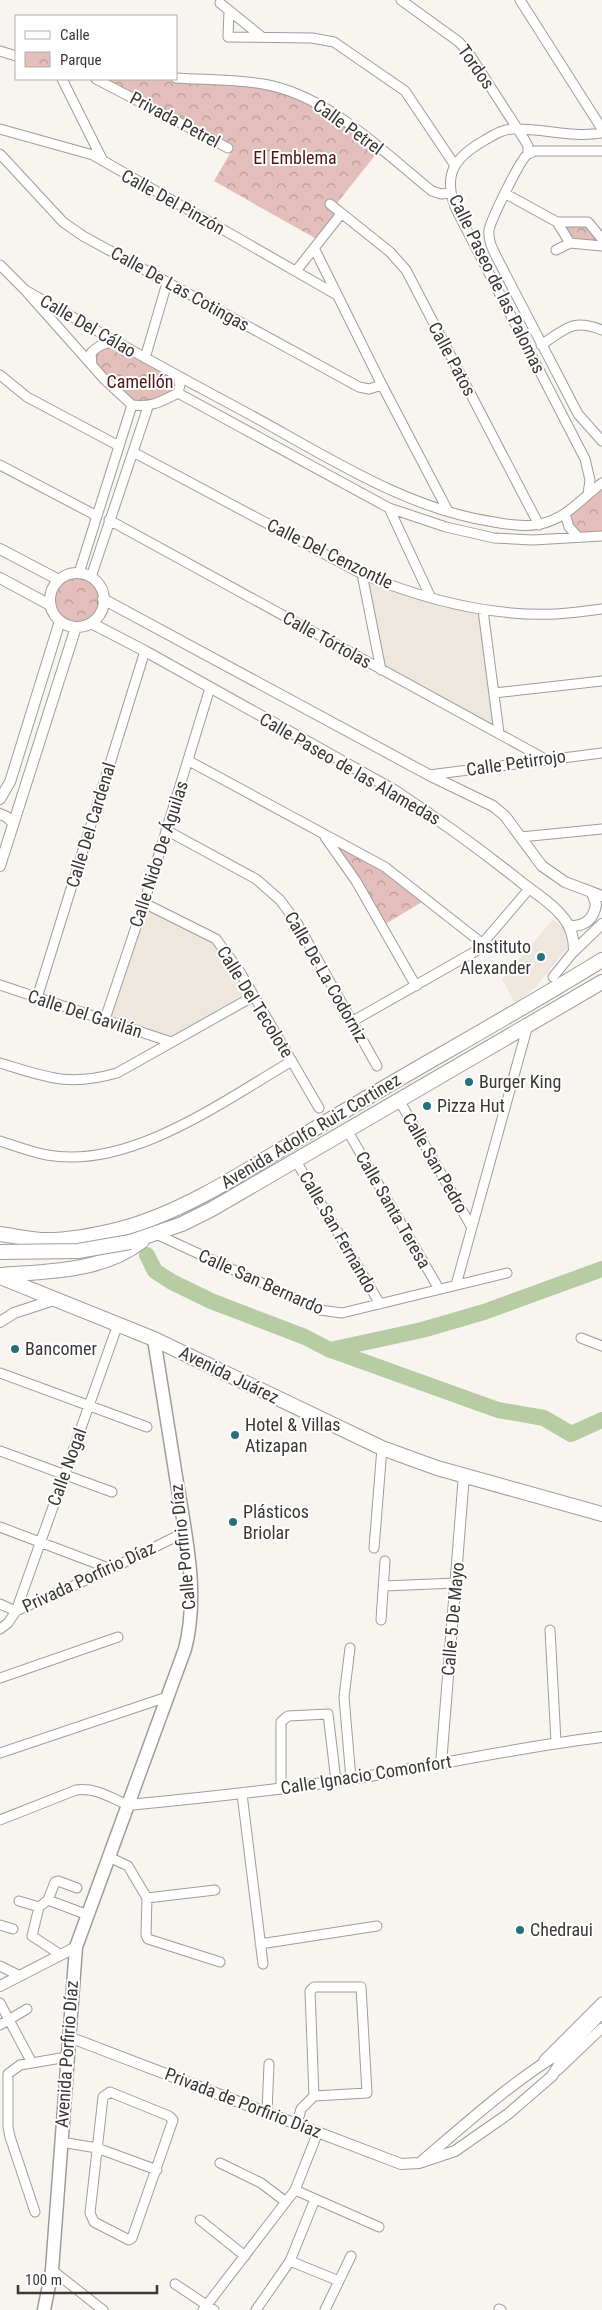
<svg xmlns="http://www.w3.org/2000/svg" width="602" height="2310" viewBox="0 0 602 2310" font-family="'Roboto Condensed',sans-serif">
<style>
.built{fill:#eee7dd}
.park{fill:url(#park-crowns)}
.lines{fill:none;stroke-linecap:round;stroke-linejoin:round}
.river{stroke:#b7cca2;stroke-width:16}
.minor-casing{stroke:#a09d99;stroke-width:11}
.tertiary-casing{stroke:#a09d99;stroke-width:12}
.secondary-casing{stroke:#a09d99;stroke-width:15}
.primary-casing{stroke:#a09d99;stroke-width:16}
.minor{stroke:#fff;stroke-width:9}
.tertiary{stroke:#fff;stroke-width:10}
.secondary{stroke:#fff;stroke-width:12}
.primary{stroke:#fff;stroke-width:14}
.primary-bridge-casing{stroke:#a09d99;stroke-width:16;stroke-linecap:butt}
.primary-bridge{stroke:#fff;stroke-width:14}
.poi-dot{fill:#27707b;stroke:#fff;stroke-width:2}
.labels{text-anchor:middle;stroke-width:4;stroke-linejoin:round;paint-order:stroke}
.street-label{font-size:18px;fill:#393836;stroke:#fff}
.park-label{font-size:18px;fill:#511315;stroke:#fff}
.poi-label{font-size:18px;fill:#393836;stroke:#fff;text-anchor:start}
</style>
<defs>
<pattern id="park-crowns" width="20" height="18" patternUnits="userSpaceOnUse" patternTransform="scale(1.25)"><rect width="20" height="18" fill="#e3beba"/><path d="M2 6a3 3 0 1 1 6 0M12 15a3 3 0 1 1 6 0" fill="none" stroke="#b99b98"/></pattern>
</defs>
<rect width="100%" height="100%" fill="#f8f5f0"/>
<path class="built" d="M362 574 483 610 499 733 381 670Z
M144 903 216 939 254 996 171 1042 105 1019Z
M553 919 565 930 567 948 535 988 515 1004 502 979Z"/>
<path class="park" d="M96 79 229 80 308 98 380 149 334 207 341 214 320 241 214 181 232 150Z
M557 222H588L602 246 570 243Z
M115 342 178 376V393L132 405 92 366 91 353Z
M602 483V536L578 537 565 514Z
M50 600a27 27 0 1 1 54 0a27 27 0 1 1-54 0Z
M324 835 365 856 427 899 382 926Z"/>
<g class="lines">
<path class="river" d="M147 1255 155 1271 172 1282 211 1301 305 1337 330 1350 422 1330 484 1312 602 1269
M331 1350 498 1410 544 1418 571 1434 602 1420"/>
<g class="minor-casing">
<path id="minor" d="M401 0 459 42 468 52 524 139 528 146V154
M520 0 602 129
M220 3 262 37
M229 10 228 37 312 38 334 42 405 91 454 164
M0 51 16 56
M176 78C205 80 234 79 263 84 328 95 382 151 432 191L441 194 450 193
M62 79 103 161
M96 79 228 148
M0 129 93 155 337 295
M602 151H535C533 152 530 153 528 154 520 159 491 220 489 230 488 240 492 248 496 256L578 414 602 441
M0 154 63 222 83 236 359 387 369 389 382 385
M506 194 557 222 570 243 602 246
M330 204 390 252 406 270 539 525
M557 222H588L602 239
M314 248 382 385 448 511
M556 250 570 243
M0 265 25 290 105 380 132 405
M296 271 341 214
M25 290C98 332 172 373 247 413 325 455 405 509 494 522 509 525 525 527 540 524 566 519 582 498 602 483
M541 345C566 329 572 318 602 330
M145 358 167 283
M92 365 91 353C99 345 104 343 114 342
M0 375 27 397 119 446
M178 393 389 508 446 527 494 538 533 540 602 536
M132 405C153 407 160 402 178 393L180 385 178 376
M133 452 362 574C423 599 489 617 556 614 571 613 587 611 602 609
M0 465 97 516
M588 494 590 480 585 459 456 209C442 174 455 157 485 140 495 134 505 128 517 129 546 129 573 138 602 133
M389 508 431 598
M565 514 569 527 578 537
M109 520 545 759
M79 573 132 405
M362 574 381 670
M91 577 148 407
M483 610 499 733
M494 693 602 681
M189 761 385 867 483 944
M429 775 602 753
M166 830 256 879 280 900 297 923 377 1066
M325 837 356 881 416 986
M521 837 602 829
M144 903 216 939 240 972 319 1108
M553 977 574 951
M0 985 171 1042
M37 998 145 651
M105 1019 144 903 210 688
M353 1021 476 951 529 889
M0 1063C47 1077 67 1087 117 1073L254 996
M399 1100 471 1226
M347 1130 439 1289
M0 1141C15 1146 31 1152 47 1155 130 1170 223 1101 292 1061
M296 1161 380 1304
M156 1234 320 1310 342 1313 507 1273
M456 1285 528 1025
M581 1338 602 1346
M0 1373 147 1427
M0 1451 112 1492
M0 1527 111 1569
M374 1548 382 1448
M384 1586 456 1583
M0 1604 16 1611 118 1324
M381 1620 385 1561
M0 1629 8 1623 16 1611 111 1569 185 1532
M550 1630 556 1742
M350 1648 344 1697 351 1779
M0 1678 118 1637
M0 1753 167 1697
M281 1789V1722L288 1716 328 1714 336 1781
M242 1794 263 1964
M0 1820 76 1790C95 1787 111 1798 128 1805
M109 1857 128 1866 147 1898 215 1890
M147 1898 146 1935 148 1939 220 1962
M48 1900 55 1882 58 1881 77 1888
M19 1901 39 1907
M0 1925 13 1929
M260 1944 377 1926
M61 1955 32 1936 39 1907 48 1900 88 1915
M0 1966 20 1976
M0 2003 32 2063
M0 2025 27 2009
M544 2060 602 2002
M558 2070 602 2028
M110 2092 169 2116 173 2120 132 2238 129 2240 94 2222 90 2213 103 2097Z
M267 2112 269 2064
M297 2124 301 2109 314 2096 367 2093 361 1987H314L310 1991 314 2096
M61 2142 97 2148 157 2170
M220 2163 261 2183 286 2202
M295 2190 379 2227
M35 2212 10 2137 8 2127V2074L20 2065 67 2057
M200 2220 245 2256
M290 2261 339 2281
M52 2270 103 2310
M175 2284 214 2310
M499 2309 501 2310
M203 2310 295 2190 318 2132
M256 2310 290 2261 315 2199
M325 2310 351 2256"/>
</g>
<g class="tertiary-casing">
<path id="tertiary" d="M0 549 59 580
M50 600a27 27 0 1 1 54 0a27 27 0 1 1-54 0Z
M0 578 50 605
M103 599 429 775 493 806 505 816 542 866 565 882 602 896
M91 623 145 651 394 790C438 819 480 849 521 882 535 893 551 902 562 916 571 926 574 938 574 951
M0 799 10 782 60 621
M0 814 7 817 13 823
M0 866 76 627
M569 926C585 927 594 919 596 904L592 893
M574 951 602 924
M0 1322 14 1313 57 1299
M441 1764 464 1475
M128 1805C202 1798 277 1790 351 1779 435 1766 518 1747 602 1737
M0 1986 76 1947
M69 2037 401 2164 419 2163 455 2151 508 2114 552 2076 570 2047 602 2013
M422 2161C469 2121 515 2079 568 2048"/>
</g>
<g class="secondary-casing">
<path id="secondary" d="M44 2310 52 2270 76 1947 185 1649C199 1595 186 1537 177 1483 169 1435 162 1387 154 1339"/>
</g>
<g class="primary-casing">
<path id="primary" d="M0 1234C14 1236 28 1239 41 1240 66 1241 96 1235 120 1229 193 1210 266 1157 331 1119 421 1065 513 1015 602 960
M130 1242 182 1224 212 1209 602 982
M1 1275C50 1271 102 1272 142 1241
M0 1277 154 1339 382 1448 437 1468 602 1514"/>
</g>
<use href="#minor" class="minor"/>
<use href="#tertiary" class="tertiary"/>
<use href="#secondary" class="secondary"/>
<use href="#primary" class="primary"/>
<g class="primary-bridge-casing">
<path id="primary-bridge" d="M0 1252 78 1251 130 1242"/>
</g>
<use href="#primary-bridge" class="primary-bridge"/>
</g>
<g class="poi-dot">
<circle cx="541" cy="957" r="5"/>
<circle cx="469" cy="1082" r="5"/>
<circle cx="427" cy="1106" r="5"/>
<circle cx="15" cy="1349" r="5"/>
<circle cx="235" cy="1435" r="5"/>
<circle cx="233" cy="1522" r="5"/>
<circle cx="520" cy="1930" r="5"/>
</g>
<g class="labels">
<g class="street-label">
<text transform="translate(476 67) rotate(55)" y="6">Tordos</text>
<text transform="translate(175 120) rotate(28)" y="6">Privada Petrel</text>
<text transform="translate(348 127) rotate(36)" y="6">Calle Petrel</text>
<text transform="translate(173 202) rotate(29)" y="6">Calle Del Pinzón</text>
<text transform="translate(497 284) rotate(64)" y="6">Calle Paseo de las Palomas</text>
<text transform="translate(180 289) rotate(29)" y="6">Calle De Las Cotingas</text>
<text transform="translate(88 326) rotate(30)" y="6">Calle Del Cálao</text>
<text transform="translate(452 359) rotate(62)" y="6">Calle Patos</text>
<text transform="translate(330 554) rotate(26)" y="6">Calle Del Cenzontle</text>
<text transform="translate(327 640) rotate(29)" y="6">Calle Tórtolas</text>
<text transform="translate(516 763) rotate(-8)" y="6">Calle Petirrojo</text>
<text transform="translate(350 769) rotate(30)" y="6">Calle Paseo de las Alamedas</text>
<text transform="translate(91 825) rotate(-73)" y="6">Calle Del Cardenal</text>
<text transform="translate(159 854) rotate(-72)" y="6">Calle Nido De Águilas</text>
<text transform="translate(326 977) rotate(60)" y="6">Calle De La Codorniz</text>
<text transform="translate(255 1002) rotate(58)" y="6">Calle Del Tecolote</text>
<text transform="translate(85 1014) rotate(18)" y="6">Calle Del Gavilán</text>
<text transform="translate(311 1131) rotate(-31)" y="6">Avenida Adolfo Ruiz Cortinez</text>
<text transform="translate(435 1163) rotate(60)" y="6">Calle San Pedro</text>
<text transform="translate(393 1210) rotate(60)" y="6">Calle Santa Teresa</text>
<text transform="translate(338 1232) rotate(60)" y="6">Calle San Fernando</text>
<text transform="translate(261 1282) rotate(24)" y="6">Calle San Bernardo</text>
<text transform="translate(229 1375) rotate(26)" y="6">Avenida Juárez</text>
<text transform="translate(67 1467) rotate(-70)" y="6">Calle Nogal</text>
<text transform="translate(183 1547) rotate(-96)" y="6">Calle Porfirio Díaz</text>
<text transform="translate(89 1577) rotate(-25)" y="6">Privada Porfirio Díaz</text>
<text transform="translate(453 1619) rotate(-85)" y="6">Calle 5 De Mayo</text>
<text transform="translate(366 1775) rotate(-9)" y="6">Calle Ignacio Comonfort</text>
<text transform="translate(67 2054) rotate(-86)" y="6">Avenida Porfirio Díaz</text>
<text transform="translate(243 2103) rotate(21)" y="6">Privada de Porfirio Díaz</text>
</g>
<g class="park-label">
<text x="295" y="164">El Emblema</text>
<text x="140" y="388">Camellón</text>
</g>
<g class="poi-label">
<text x="531" y="953" text-anchor="end">Instituto<tspan x="531" dy="21">Alexander</tspan></text>
<text x="479" y="1088">Burger King</text>
<text x="437" y="1112">Pizza Hut</text>
<text x="25" y="1355">Bancomer</text>
<text x="245" y="1431">Hotel &amp; Villas<tspan x="245" dy="21">Atizapan</tspan></text>
<text x="243" y="1518">Plásticos<tspan x="243" dy="21">Briolar</tspan></text>
<text x="530" y="1936">Chedraui</text>
</g>
</g>
<rect x="15" y="15" width="162" height="65" fill="#ffffff" stroke="#b0afaf"/>
<rect x="25" y="31" width="25" height="8" fill="#ffffff" stroke="#b0afaf"/>
<text x="60" y="40" font-size="15" fill="#393836">Calle</text>
<rect x="25" y="52" width="25" height="15" fill="url(#park-crowns)" stroke="#b0afaf"/>
<text x="60" y="65" font-size="15" fill="#393836">Parque</text>
<path d="M18 2285v8h139v-8" fill="none" stroke="#393836" stroke-width="2.5"/>
<text x="25" y="2285" font-size="15" fill="#393836" stroke="#ffffff" stroke-width="4" paint-order="stroke">100 m</text>
</svg>
